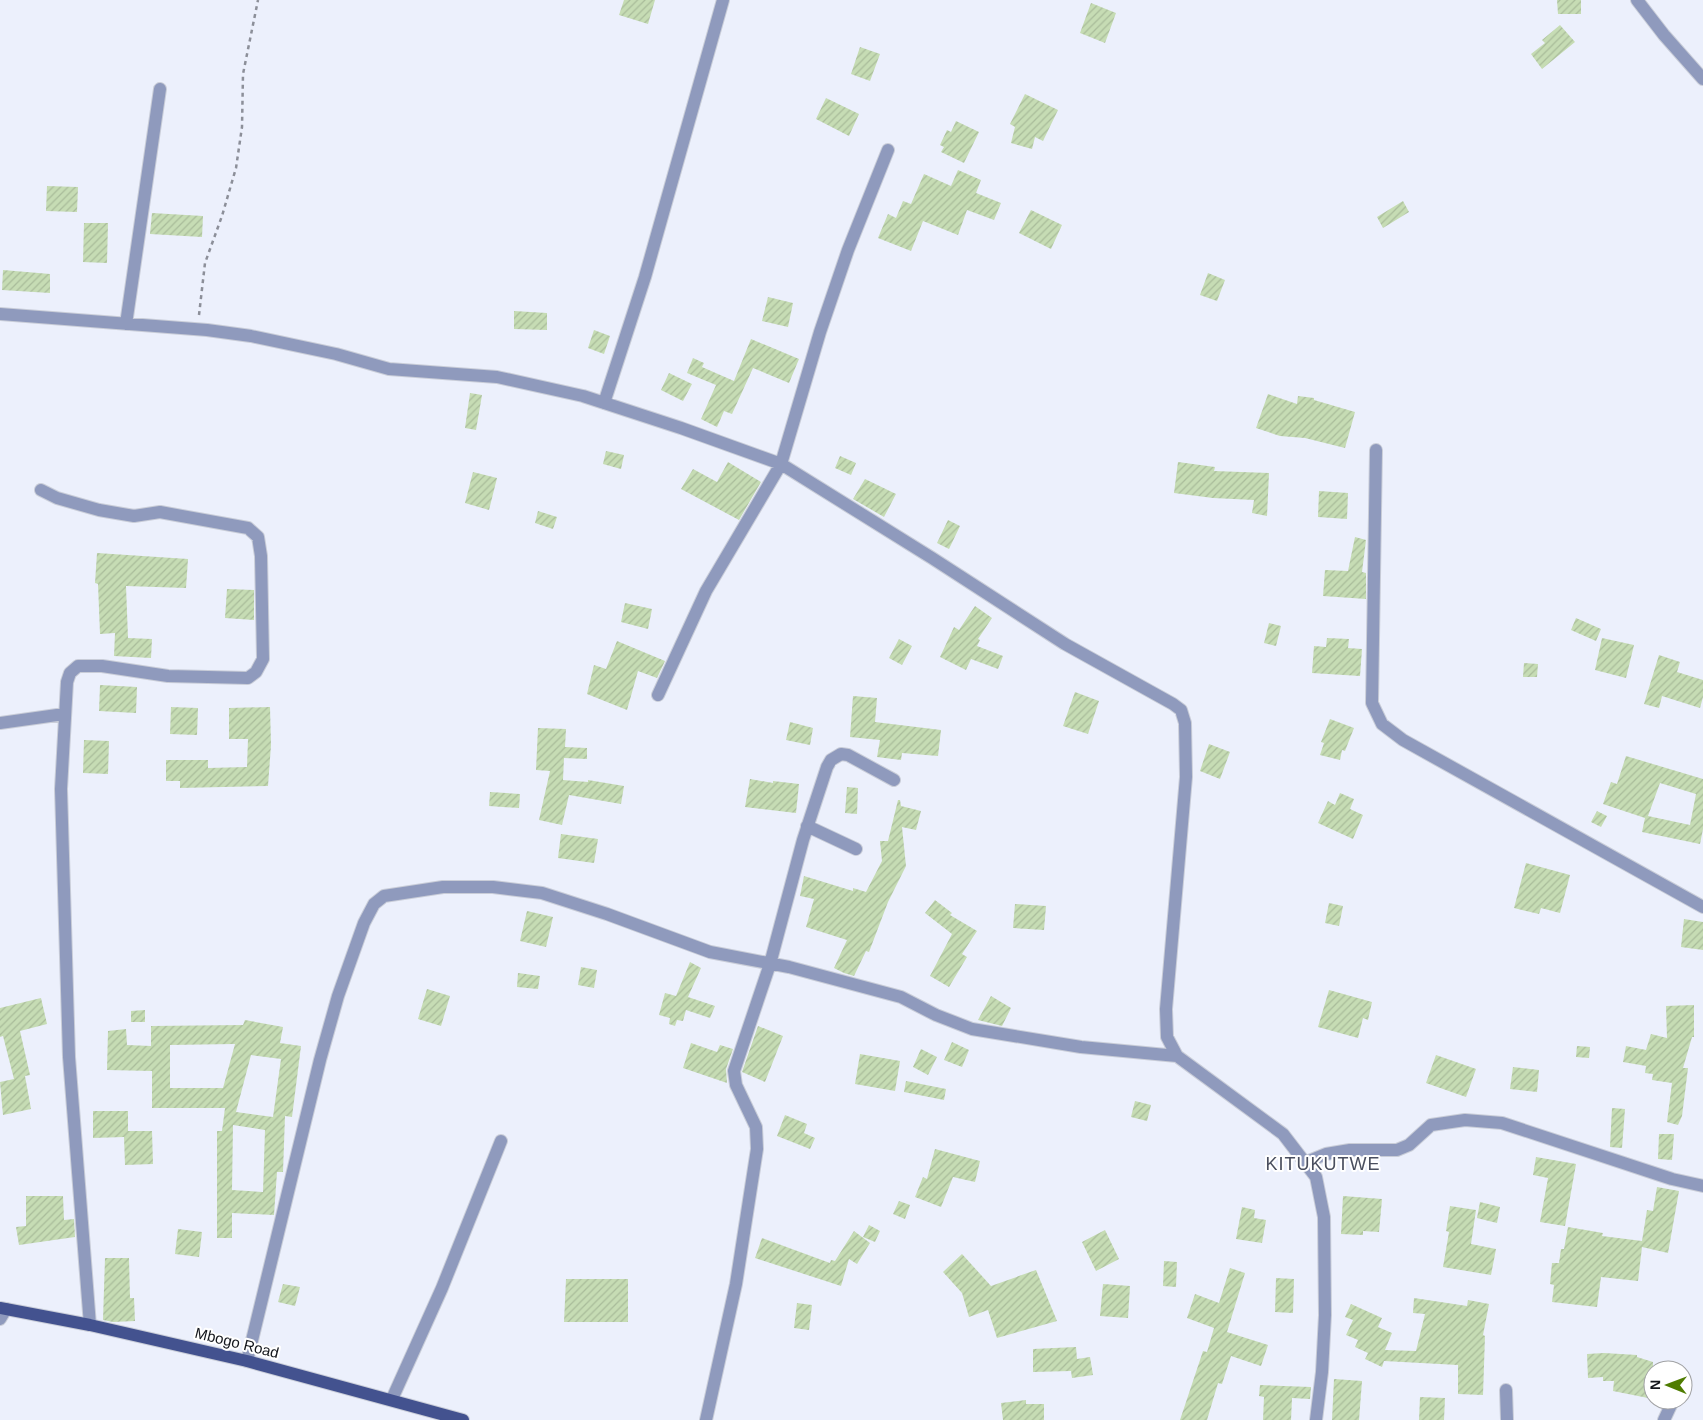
<svg xmlns="http://www.w3.org/2000/svg" width="1703" height="1420" viewBox="0 0 1703 1420" font-family="Arial,sans-serif">
<style>
.building{fill:url(#building-hatch);fill-rule:evenodd}
.lines{fill:none;stroke-linecap:round;stroke-linejoin:round}
.minor-casing{stroke:#c9cdd8;stroke-width:14}
.major-casing{stroke:#c9cdd8;stroke-width:14}
.path{stroke:#8c8f99;stroke-width:2.5;stroke-dasharray:4 4;stroke-linecap:butt}
.minor{stroke:#8f9abd;stroke-width:12}
.major{stroke:#43528f;stroke-width:12}
.labels{text-anchor:middle;stroke-width:4;stroke-linejoin:round;paint-order:stroke}
.street-label{font-size:15px;fill:#13161c;stroke:#fff}
.quarter-label{font-size:18px;letter-spacing:1px;fill:#494e5e;stroke:#fff}
</style>
<defs>
<pattern id="building-hatch" width="6" height="6" patternUnits="userSpaceOnUse" patternTransform="scale(1.25)"><rect width="6" height="6" fill="#c6dcb4"/><path d="M-1 1l2-2M0 6l6-6M5 7l2-2" fill="none" stroke="#a9bc9a"/></pattern>
</defs>
<rect width="100%" height="100%" fill="#ecf0fc"/>
<path class="building" d="M624 0H655L648 24 619 15Z
M1557 0H1581V14H1558Z
M1091 3 1116 13 1105 43 1080 33Z
M1560 25 1575 42 1542 69 1531 54 1545 43 1542 40Z
M860 47 880 54 870 81 851 74Z
M1025 94 1058 110 1043 141 1035 137 1032 149 1011 143 1015 127 1010 124Z
M826 98 859 114 849 136 816 119Z
M956 121 979 132 964 163 941 152 944 147 940 145 947 130 951 132Z
M958 170 981 180 976 193 1001 203 994 220 967 210 958 235 923 221 911 251 878 238 888 214 896 218 903 201 911 204 924 174 951 186Z
M47 186 78 187 77 212 46 211Z
M1403 201 1409 212 1383 228 1377 217Z
M1031 210 1062 225 1051 249 1019 233Z
M152 213 203 216 202 237 150 234Z
M84 223H108L107 263 83 262Z
M3 270 50 274V293L2 290Z
M1208 273 1225 280 1217 301 1200 295Z
M768 297 793 303 788 327 762 321Z
M514 311 547 313V330L514 329Z
M594 330 610 336 604 354 588 348Z
M751 339 799 359 789 383 753 368 732 414 724 411 717 427 701 419 716 385 687 373 693 358 704 363 702 367 734 381Z
M669 373 692 384 683 401 661 390Z
M470 393 482 395 476 430 465 428Z
M1268 394 1297 404 1298 396 1314 398V400L1355 412 1345 448 1305 438 1280 436 1256 428Z
M606 451 624 455 621 469 603 464Z
M840 456 856 463 851 475 835 468Z
M728 462 761 482 739 520 681 489 693 469 717 482Z
M1178 462 1215 467 1214 471 1269 473 1267 516 1252 513 1254 500 1213 498 1174 493Z
M473 472 497 478 489 510 465 503Z
M865 479 896 494 884 517 853 499Z
M1319 491 1348 493 1347 519 1318 517Z
M538 511 557 517 553 529 535 523Z
M948 520 960 526 949 549 937 543Z
M1355 537 1366 540 1362 572 1366 573V599L1323 596 1325 570 1348 571Z
M97 553 188 559 186 588 126 586 128 638 152 639 151 658 114 656 115 633 100 634 98 584 95 583Z
M227 589 254 590V620L225 618Z
M625 603 652 609 648 629 621 622Z
M975 606 992 618 978 639 980 640 977 646 1003 656 998 669 971 659 966 670 940 657 954 627 959 630Z
M1576 618 1601 629 1596 641 1571 630Z
M1269 623 1281 626 1276 646 1264 643Z
M1327 638 1349 639 1348 648 1362 649 1360 676 1312 673 1314 646 1326 647Z
M1602 638 1634 645 1626 678 1595 670Z
M899 639 912 646 902 665 889 658Z
M617 641 665 661 657 678 638 671 627 710 587 694 594 665 606 669Z
M1659 655 1680 662 1677 672 1703 680V697L1700 708 1662 696 1659 708 1644 704Z
M1524 663 1538 664 1537 677H1523Z
M100 685 137 687 136 713 99 711Z
M1075 692 1099 701 1088 734 1063 726Z
M853 696 877 698 875 722 941 730 938 756 902 753 901 760 877 757 880 740 850 737Z
M171 707 198 708 197 735 170 734Z
M270 707 271 745 268 786 180 788V781H166V760H208V768L247 767 248 739H229V708Z
M1330 719 1354 728 1345 751 1342 750 1340 760 1320 755 1324 743 1321 742Z
M790 722 813 728 810 745 786 740Z
M538 728 566 729 565 747 587 748V759L564 758 563 780 588 782V780L624 786 621 804 569 795 562 825 539 820 550 771 536 770Z
M84 740 109 741 108 774 83 773Z
M1209 744 1230 752 1220 779 1200 771Z
M1626 756 1703 779V829L1700 844 1642 832 1645 818 1603 804 1611 782 1617 784ZM1660 783 1696 794 1690 825 1648 816Z
M750 779 773 783V781L799 784 796 813 745 807Z
M847 787 858 788 857 814 845 813Z
M490 792 520 794 519 808 489 806Z
M1340 793 1354 799 1350 809 1363 815 1353 839 1318 823 1328 801 1335 805Z
M898 800H900L901 806 921 811 916 830 902 827 906 866 888 902 869 952 866 951 854 976 844 973 834 968 847 940 806 927 814 899 800 896 804 876 853 891V888L866 892 882 861 880 841H888Z
M1597 811 1607 816 1601 827 1591 822Z
M561 834 598 839 594 863 558 858Z
M1526 863 1570 875 1560 913 1541 908 1539 914 1514 908Z
M935 900 952 913 950 915 977 931 962 954 967 957 949 987 930 976 952 934 925 913Z
M1329 903 1343 906 1339 926 1325 923Z
M1015 904 1046 906 1044 930 1013 928Z
M527 911 553 917 546 947 520 941Z
M1684 919 1703 922V950L1681 947Z
M690 962 701 968 688 997 715 1006 710 1018 686 1010 683 1021 677 1020 675 1026 669 1024 670 1018 659 1015 665 993 676 996Z
M581 967 597 970 594 988 578 985Z
M518 973 540 976 538 989 517 987Z
M427 989 450 996 441 1026 418 1019Z
M1329 990 1372 1002 1368 1020 1363 1018 1358 1038 1318 1027Z
M991 996 1011 1008 1002 1026 978 1020Z
M41 998 47 1024 20 1031 30 1075 25 1076 31 1109 3 1115 0 1082 14 1079 3 1036 0 1037V1008Z
M1694 1005V1037H1692L1683 1068H1688L1682 1116 1678 1125 1667 1122 1672 1083 1652 1080 1653 1074 1645 1073 1646 1066 1623 1062 1626 1046 1646 1050 1651 1034 1667 1038 1666 1006Z
M145 1010V1022H131V1011Z
M245 1020 283 1027 280 1043 301 1046 292 1117 285 1116 283 1172H277L274 1215 232 1213V1238H217V1131H222L225 1108H152V1071L107 1070 108 1031 126 1029 127 1045 151 1046V1026L243 1025ZM235 1044 223 1088H170V1045ZM251 1055 281 1059 273 1117 236 1112ZM233 1125 265 1130 263 1192 232 1190Z
M758 1026 783 1036 765 1082 742 1072Z
M952 1042 969 1050 962 1067 944 1060Z
M691 1043 717 1052 720 1045 733 1049 726 1069 727 1083 683 1068Z
M1577 1046 1590 1047 1589 1058 1576 1057Z
M921 1049 937 1057 928 1075 913 1067Z
M860 1054 900 1061 895 1091 855 1084Z
M1436 1055 1476 1069 1466 1097 1426 1083Z
M1513 1067 1539 1070 1537 1092 1510 1089Z
M906 1081 946 1089 944 1100 904 1092Z
M1135 1101 1151 1105 1147 1121 1131 1117Z
M1612 1108 1625 1109 1622 1148 1610 1147Z
M93 1111H128V1131H152L153 1164 125 1165 124 1137 93 1138Z
M785 1115 807 1124 804 1133 815 1138 810 1149 777 1136Z
M1659 1134H1674L1672 1160 1658 1159Z
M935 1149 980 1161 975 1182 953 1177 941 1207 915 1197 923 1177 927 1179Z
M1536 1157 1576 1164 1565 1226 1540 1222 1548 1178 1533 1175Z
M1657 1187 1679 1191 1668 1253 1642 1247 1638 1281 1601 1277 1597 1307 1552 1302 1554 1285 1550 1284 1552 1263H1559L1561 1249H1564L1568 1227 1603 1233 1602 1236 1642 1241 1647 1210 1653 1211Z
M26 1196H63L64 1220 74 1219 75 1237 19 1245 16 1227 26 1226Z
M1343 1196 1382 1199 1379 1232 1363 1231V1235L1341 1234Z
M899 1201 910 1205 905 1219 893 1214Z
M1480 1202 1500 1207 1497 1223 1477 1218Z
M1450 1206 1476 1210 1471 1244 1496 1249 1491 1275 1443 1267 1449 1232 1446 1231Z
M1242 1207 1255 1210 1254 1218 1266 1220 1262 1243 1236 1239Z
M869 1225 880 1231 875 1242 863 1237Z
M178 1229 202 1232 199 1257 175 1254Z
M1105 1230 1119 1259 1096 1271 1082 1242Z
M854 1231 870 1243 857 1264 849 1259 841 1286 755 1258 762 1238 830 1263 831 1260 835 1261Z
M962 1254 991 1286 1036 1270 1057 1321 997 1338 988 1310 969 1317 962 1293 943 1272Z
M105 1258H129L130 1298H134L135 1321 113 1322 103 1320Z
M1164 1261 1177 1262 1176 1287 1163 1286Z
M1230 1268 1245 1273 1227 1332 1268 1345 1261 1366 1231 1356 1222 1384 1218 1383 1207 1420H1180L1203 1351 1207 1352 1214 1328 1187 1318 1195 1294 1219 1303Z
M1276 1278 1294 1279 1293 1313 1275 1312Z
M566 1279H628V1322H564Z
M283 1284 300 1287 295 1306 278 1302Z
M1103 1284 1130 1286 1128 1318 1100 1316Z
M1414 1298 1467 1306 1468 1300 1489 1304 1483 1335 1485 1336 1483 1395 1458 1394V1365L1384 1361 1382 1367 1365 1359 1368 1353 1355 1347 1358 1340 1346 1335 1353 1320 1345 1317 1351 1304 1382 1318 1378 1327 1392 1333 1385 1350 1416 1351 1425 1314 1413 1313Z
M797 1303 812 1305 809 1330 794 1328Z
M1076 1347 1077 1359 1090 1357 1093 1375 1072 1378 1071 1371 1033 1372V1349Z
M1604 1353 1637 1355V1357L1653 1362V1399L1613 1391 1614 1381H1603V1377L1588 1378 1587 1354Z
M1334 1379 1362 1381 1359 1420H1332Z
M1260 1385 1311 1387 1310 1399 1292 1398 1291 1420H1263L1264 1397 1259 1396Z
M1420 1397 1445 1398 1444 1420H1419Z
M1026 1400V1404H1044V1420H1003L1001 1403Z"/>
<g class="lines">
<g class="minor-casing">
<path id="minor" d="M1637 0 1664 35 1703 79
M0 314 207 330 251 336 336 354 389 369 497 377 583 396 681 428 781 464 932 558 1065 644 1173 704 1181 710 1185 723 1186 777 1166 1009 1167 1037 1177 1056 1283 1134 1316 1177 1324 1217 1325 1315 1322 1372 1316 1420
M126 324 160 89
M604 403 645 277 723 0
M1376 450 1372 703 1382 724 1403 740 1703 907
M41 490 57 498 99 510 134 516 160 512 248 528 258 537 261 556 263 659 256 672 248 678 168 676 102 666H78L70 673 67 682 61 789 69 1057 90 1325
M658 695 706 591 781 464 820 332 848 250 888 150
M0 723 64 714
M807 826 856 849
M1304 1163 1326 1154 1350 1150H1397L1409 1145 1431 1125 1465 1120 1502 1123 1672 1179 1703 1186
M0 1319 6 1309
M247 1361 320 1060 338 996 364 923 374 904 384 896 443 887H493L542 893 607 914 710 952 789 967 901 997 936 1015 972 1029 1081 1047 1177 1056
M1506 1390 1507 1420
M392 1399 442 1288 501 1141
M706 1420 736 1284 757 1149 756 1127 736 1085 734 1071 770 964 803 840 827 767 831 760 841 754 848 755 894 780
M1664 1420 1671 1405"/>
</g>
<g class="major-casing">
<path id="major" d="M0 1308 90 1325 247 1361 463 1420"/>
</g>
<path class="path" d="M199 315 205 263 222 216 236 168 242 127 243 74 258 0"/>
<use href="#minor" class="minor"/>
<use href="#major" class="major"/>
</g>
<g class="labels">
<g class="street-label">
<text transform="translate(237 1343) rotate(14)" y="5">Mbogo Road</text>
</g>
<g class="quarter-label">
<text x="1323" y="1170">KITUKUTWE</text>
</g>
</g>
<g transform="translate(1668 1385) rotate(271)"><circle r="24" fill="#ffffff" stroke="#a1a2a4"/>
<path d="M0-4L9 19L0 12L-9 19Z" fill="#4f7c01"/>
<text y="-8" font-size="14" font-weight="bold" text-anchor="middle" fill="#13161c">N</text>
</g>
</svg>
